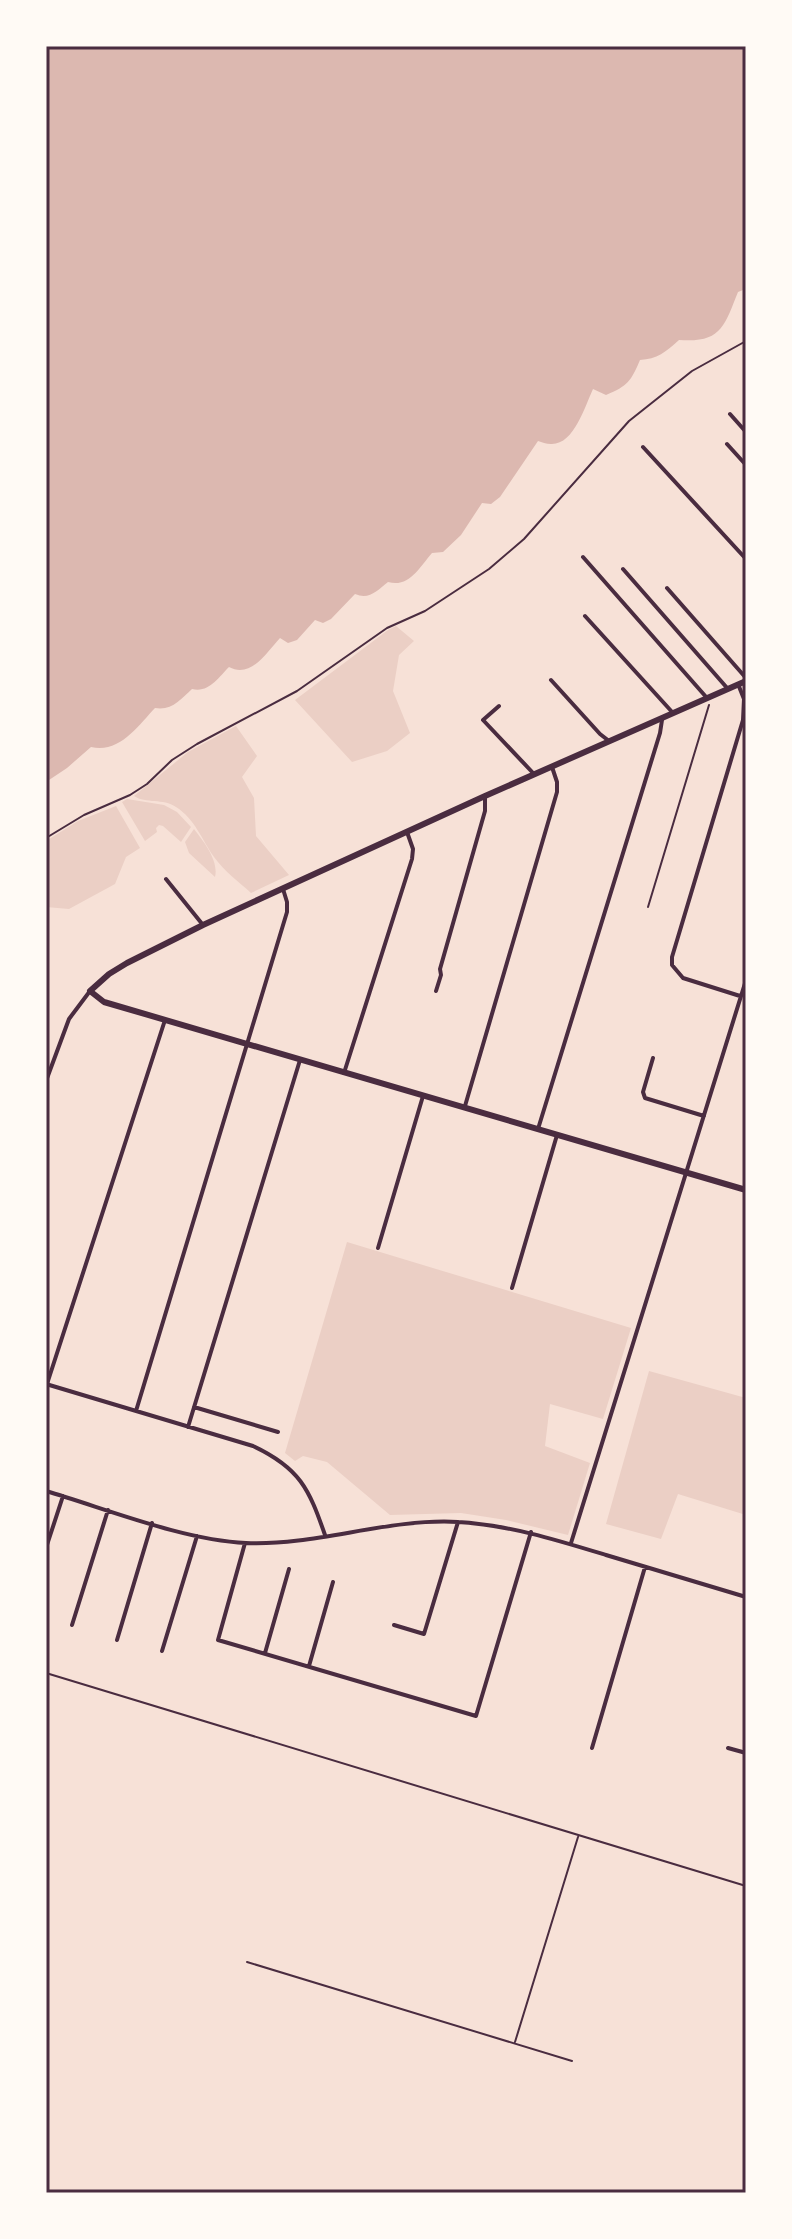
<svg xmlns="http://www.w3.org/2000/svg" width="792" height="2239" viewBox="0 0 792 2239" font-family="Jost,sans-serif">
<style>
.green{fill:#ebcfc5}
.water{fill:#dcb8b0}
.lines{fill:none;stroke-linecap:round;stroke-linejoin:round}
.path{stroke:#4a2c40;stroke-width:2}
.service{stroke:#4a2c40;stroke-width:2}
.minor{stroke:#4a2c40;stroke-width:4}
.tertiary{stroke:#4a2c40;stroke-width:6}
.neatline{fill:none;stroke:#4a2c40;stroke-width:3}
</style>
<rect width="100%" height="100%" fill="#f7e1d7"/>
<path class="green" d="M396 626 414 641 399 655 393 691 410 733 387 751 352 762 295 700 388 630Z
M236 726 257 756 242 777 254 798 256 836 289 875 251 893C239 882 224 871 214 857 202 840 195 819 176 807 163 798 146 804 134 796L188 752Z
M127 799 164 805 177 812 191 827 181 842 163 826 159 825 156 828 157 832 145 841 122 802Z
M116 806 140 848 126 857 115 884 69 909 46 907V841L78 821Z
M194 829C204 842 219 861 215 877L189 853 185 842Z
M347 1242 631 1328 603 1419 550 1404 545 1446 590 1463 568 1535 506 1520 461 1513 390 1515 327 1462 303 1456 295 1461 285 1453Z
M649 1371 746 1398V1515L678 1494 661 1539 606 1524Z"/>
<path class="water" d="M46 46H746V298L743 290 738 292C724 327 721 343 679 340 666 352 657 359 640 360 631 381 628 386 606 395L593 389C585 406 574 445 551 444 546 444 542 442 538 441L500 497 491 504 482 503 461 535 443 552 432 553C419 568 409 588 388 582 377 591 369 600 355 594L331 619 323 623 315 620 297 640 288 643 280 638C267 652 251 679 229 667 218 678 209 693 192 689 181 699 172 711 155 708 138 726 119 754 91 747L67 768 46 782Z"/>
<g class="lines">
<path class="path" d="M46 838 84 815 130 795 147 784 172 760 197 744 297 691 387 628 425 611 489 569 524 539 629 421 692 371 746 341
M648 907 709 705"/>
<path class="service" d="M46 1673 746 1886
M247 1962 572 2061
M515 2042 578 1837"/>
<path class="minor" d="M730 414 746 432
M727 444 746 465
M643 447 746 559
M583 557 707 698
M623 569 728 689
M667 588 746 678
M585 616 673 713
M551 680 600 734 609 741
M738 684 744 699 743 720 672 957V965L683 978 740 996
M499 706 483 720 534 774
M166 879 203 925
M436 991 441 975 440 969 485 811V796
M653 1058 643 1092 645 1098 704 1116
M344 1073 412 859 413 849 407 832
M46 1081 69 1019 90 991
M465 1106 557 792V782L552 767
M538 1129 660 733 662 720
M378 1248 423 1096
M512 1288 557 1135
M46 1384 253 1446C300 1468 309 1489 325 1535
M47 1384 165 1020
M194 1407 278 1432
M136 1411 287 912V902L283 889
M188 1427 300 1060
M46 1491C107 1509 183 1540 246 1543 317 1546 387 1518 458 1522 509 1525 557 1540 606 1555 653 1569 699 1583 746 1597
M245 1543 218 1640 476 1716 531 1532
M571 1543 746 980
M46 1548 63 1496
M72 1625 108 1510
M394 1625 424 1634 458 1522
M117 1640 152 1523
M162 1651 197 1536
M265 1653 289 1569
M309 1666 333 1582
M592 1748 645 1567
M728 1748 746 1753"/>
<path class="tertiary" d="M746 681 485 796 203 925 127 963 109 974 90 991 104 1002 746 1190"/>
</g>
<rect width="792" height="2239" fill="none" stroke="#fffaf5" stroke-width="96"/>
<rect x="48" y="48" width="696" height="2143" class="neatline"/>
</svg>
